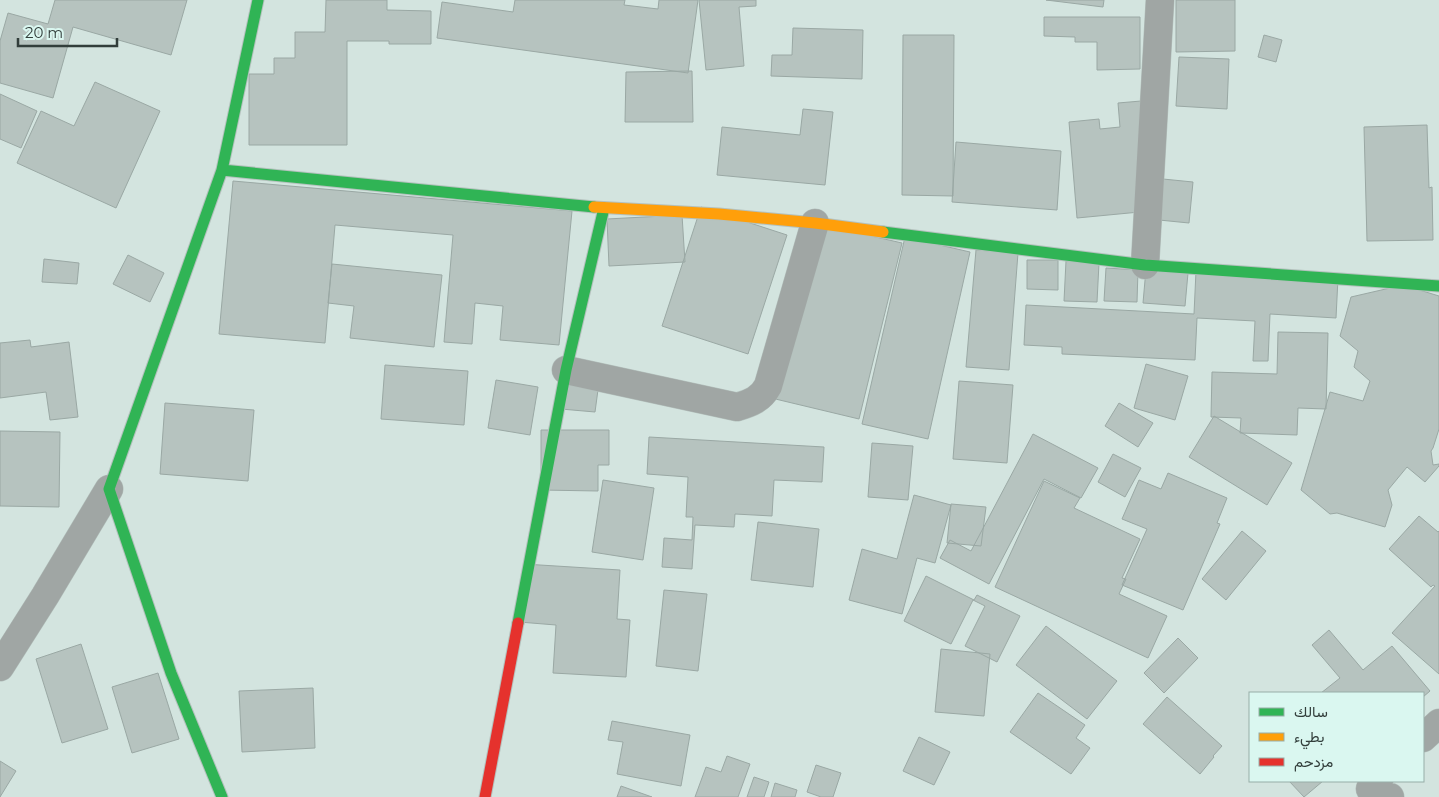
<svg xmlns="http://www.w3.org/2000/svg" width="1439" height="797" viewBox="0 0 1439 797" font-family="Montserrat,Vazirmatn,sans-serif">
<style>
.building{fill:#b6c3bf;stroke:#9aa8a4}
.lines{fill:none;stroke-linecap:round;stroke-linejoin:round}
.street-casing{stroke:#b4c1bd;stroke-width:29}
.fast-casing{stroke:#b4c1bd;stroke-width:13}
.slow-casing{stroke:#b4c1bd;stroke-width:13}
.jam-casing{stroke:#b4c1bd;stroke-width:13}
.street{stroke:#a0a6a4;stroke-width:28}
.fast{stroke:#30b455;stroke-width:11}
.slow{stroke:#ff9f0a;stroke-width:11}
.jam{stroke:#e5322d;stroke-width:11}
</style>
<rect width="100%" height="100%" fill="#d3e4df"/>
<path class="building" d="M55 0H187L171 55 73 27 53 98 0 83V41L8 13 48 24Z
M326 0H387V10L431 11V44H389V41H347V145H249V74H274V58H295V32H325Z
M515 0H625L624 5 658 9 659 0H698L688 73 437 38 442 2 513 12Z
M699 0H756V6L739 7 744 66 706 70Z
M1046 0H1104L1103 7Z
M1176 0H1235V51L1176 52Z
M1044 17H1140V69L1097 70V42H1075V37L1044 36Z
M793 28 863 30 862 79 771 76 772 55H792Z
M903 35H954L953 196 902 195Z
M1264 35 1282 40 1276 62 1258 57Z
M1179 57 1229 59 1227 109 1176 106Z
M692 71 693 122H625L626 72Z
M95 82 160 111 116 208 17 163 41 111 74 126Z
M0 94 37 111 21 148 0 139Z
M1141 101 1150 211 1077 218 1069 122 1099 119 1100 129 1120 127 1118 103Z
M803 109 833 112 825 185 717 175 722 127 800 135Z
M1427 125 1429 188 1432 187 1433 240 1367 241 1364 127Z
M956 142 1061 151 1057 210 952 202Z
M1163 179 1193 182 1189 223 1159 220Z
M233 181 572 211 559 345 500 340 503 306 475 303 472 344 444 342 453 235 335 225 325 343 219 334Z
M701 207 787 235 748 354 662 326Z
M682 215 685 262 609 266 607 219Z
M810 222 902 243 859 419 767 397Z
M905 237 970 252 928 439 862 424Z
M976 250 1018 253 1009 370 966 367Z
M128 255 164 273 150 302 113 284Z
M44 259 79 263 77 284 42 282Z
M1027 260H1058V290L1027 289Z
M1066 261 1099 263 1097 302 1064 301Z
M332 264 442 275 434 347 350 338 354 306 328 303Z
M1106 268 1138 270 1137 302 1104 301Z
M1146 269 1188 273 1185 306 1143 303Z
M1196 271 1338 278 1336 318 1270 314 1268 361H1253L1255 321 1197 318 1195 360 1062 354V347L1024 345 1026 305 1194 314Z
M1403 285 1439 296V429L1433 448 1431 451 1433 465 1439 464V466L1425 482 1407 467 1388 490 1392 505 1385 527 1337 513 1330 514 1301 490 1330 392 1363 401 1370 381 1354 367 1358 351 1340 336 1351 297Z
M1278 332 1328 333 1326 409 1298 408 1297 435 1240 433 1241 418 1211 417 1212 372 1277 374Z
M30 340 31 347 69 342 78 417 50 420 46 392 0 398V343Z
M1146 364 1188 376 1175 420 1134 408Z
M385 365 468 371 464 425 381 419Z
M565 371 600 375 595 412 561 409Z
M496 380 538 387 530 435 488 428Z
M959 381 1013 385 1007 463 953 459Z
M165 403 254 410 248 481 160 474Z
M1119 403 1153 423 1138 447 1105 426Z
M1214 416 1292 463 1267 505 1189 457Z
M541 430H609V465H598V491L541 490Z
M0 431 60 432 59 507 0 506Z
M1033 434 1098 468 1081 498 1044 479 989 584 940 558 950 540 971 551Z
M649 437 824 447 822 482 774 480 772 516 735 514 734 527 695 525 692 569 662 567 664 538 692 540 693 517H686L688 477 647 474Z
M872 443 913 446 908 500 868 497Z
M1113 454 1141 468 1125 497 1098 482Z
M1168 473 1227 498 1217 523 1220 524 1183 610 1122 585 1147 529 1122 519 1139 480 1161 489Z
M603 480 654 488 643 560 592 552Z
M1044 481 1080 498 1074 508 1140 539 1122 578 1126 579 1119 594 1167 616 1148 658 995 587Z
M914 495 951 505 935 563 917 558 902 614 849 600 862 549 897 559Z
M951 504 986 507 981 546 947 543Z
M1419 516 1438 532 1439 531V674L1392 633 1435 586 1433 585 1431 587 1389 549Z
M758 522 819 529 813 587 751 580Z
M1242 531 1266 551 1226 600 1202 579Z
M524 564 620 570 617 619 630 620 626 677 553 673 556 625 519 622Z
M926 576 974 600 977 595 1020 616 997 662 965 646 985 606 973 600 951 644 904 621Z
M664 590 707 594 698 671 656 666Z
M1046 626 1117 681 1087 719 1016 665Z
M1329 630 1363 670 1392 646 1430 691 1423 697V693H1321L1340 678 1312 645Z
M1178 638 1198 658 1164 693 1144 673Z
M81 644 108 729 62 743 36 659Z
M941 649 990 654 984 716 935 712Z
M158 673 179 739 132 753 112 687Z
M313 688 315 748 242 752 239 691Z
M1038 693 1085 725 1076 738 1090 748 1071 774 1010 732Z
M1167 697 1222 746 1213 756 1214 757 1200 774 1143 724Z
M612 721 690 735 681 786 617 774 623 742 608 740Z
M919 737 950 752 934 785 903 771Z
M727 756 750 764 738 797H695L706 767 721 772Z
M0 761 16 771 0 797Z
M816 765 841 773 833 797H821L807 792Z
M754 777 769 782 764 797H747Z
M1289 781H1323L1304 797Z
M775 783 797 790 795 797H771Z
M621 786 652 797H617Z"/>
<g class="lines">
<g class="street-casing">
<path id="street" d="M1145 265 1160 0
M566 370 737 407C751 403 761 399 768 386L815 223
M0 667 45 596 109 489
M1423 738 1439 723
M1379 781 1370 789 1390 797"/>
</g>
<g class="fast-casing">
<path id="fast" d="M258 0 222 170 594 207
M222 170 109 489 171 673 222 797
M883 232 1145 265 1439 286
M518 623 566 370 604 208"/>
</g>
<g class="slow-casing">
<path id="slow" d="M594 207 719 214 815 223 883 232"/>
</g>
<g class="jam-casing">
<path id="jam" d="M485 797 518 623"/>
</g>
<use href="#street" class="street"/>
<use href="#fast" class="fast"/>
<use href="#slow" class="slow"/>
<use href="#jam" class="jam"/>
</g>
<rect x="1249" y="692" width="175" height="90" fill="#daf7f0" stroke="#97ada8"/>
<rect x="1259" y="708" width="25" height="8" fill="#30b455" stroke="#97ada8"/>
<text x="1294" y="717" font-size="15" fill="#323e3b">سالك</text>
<rect x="1259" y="733" width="25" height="8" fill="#ff9f0a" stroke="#97ada8"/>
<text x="1294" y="742" font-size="15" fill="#323e3b">بطيء</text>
<rect x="1259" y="758" width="25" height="8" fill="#e5322d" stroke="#97ada8"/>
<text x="1294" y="767" font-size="15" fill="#323e3b">مزدحم</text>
<path d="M18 38v8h99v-8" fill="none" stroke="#323e3b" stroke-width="2.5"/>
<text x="25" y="38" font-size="15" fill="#323e3b" stroke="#daf7f0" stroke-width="4" paint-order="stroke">20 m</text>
</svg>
